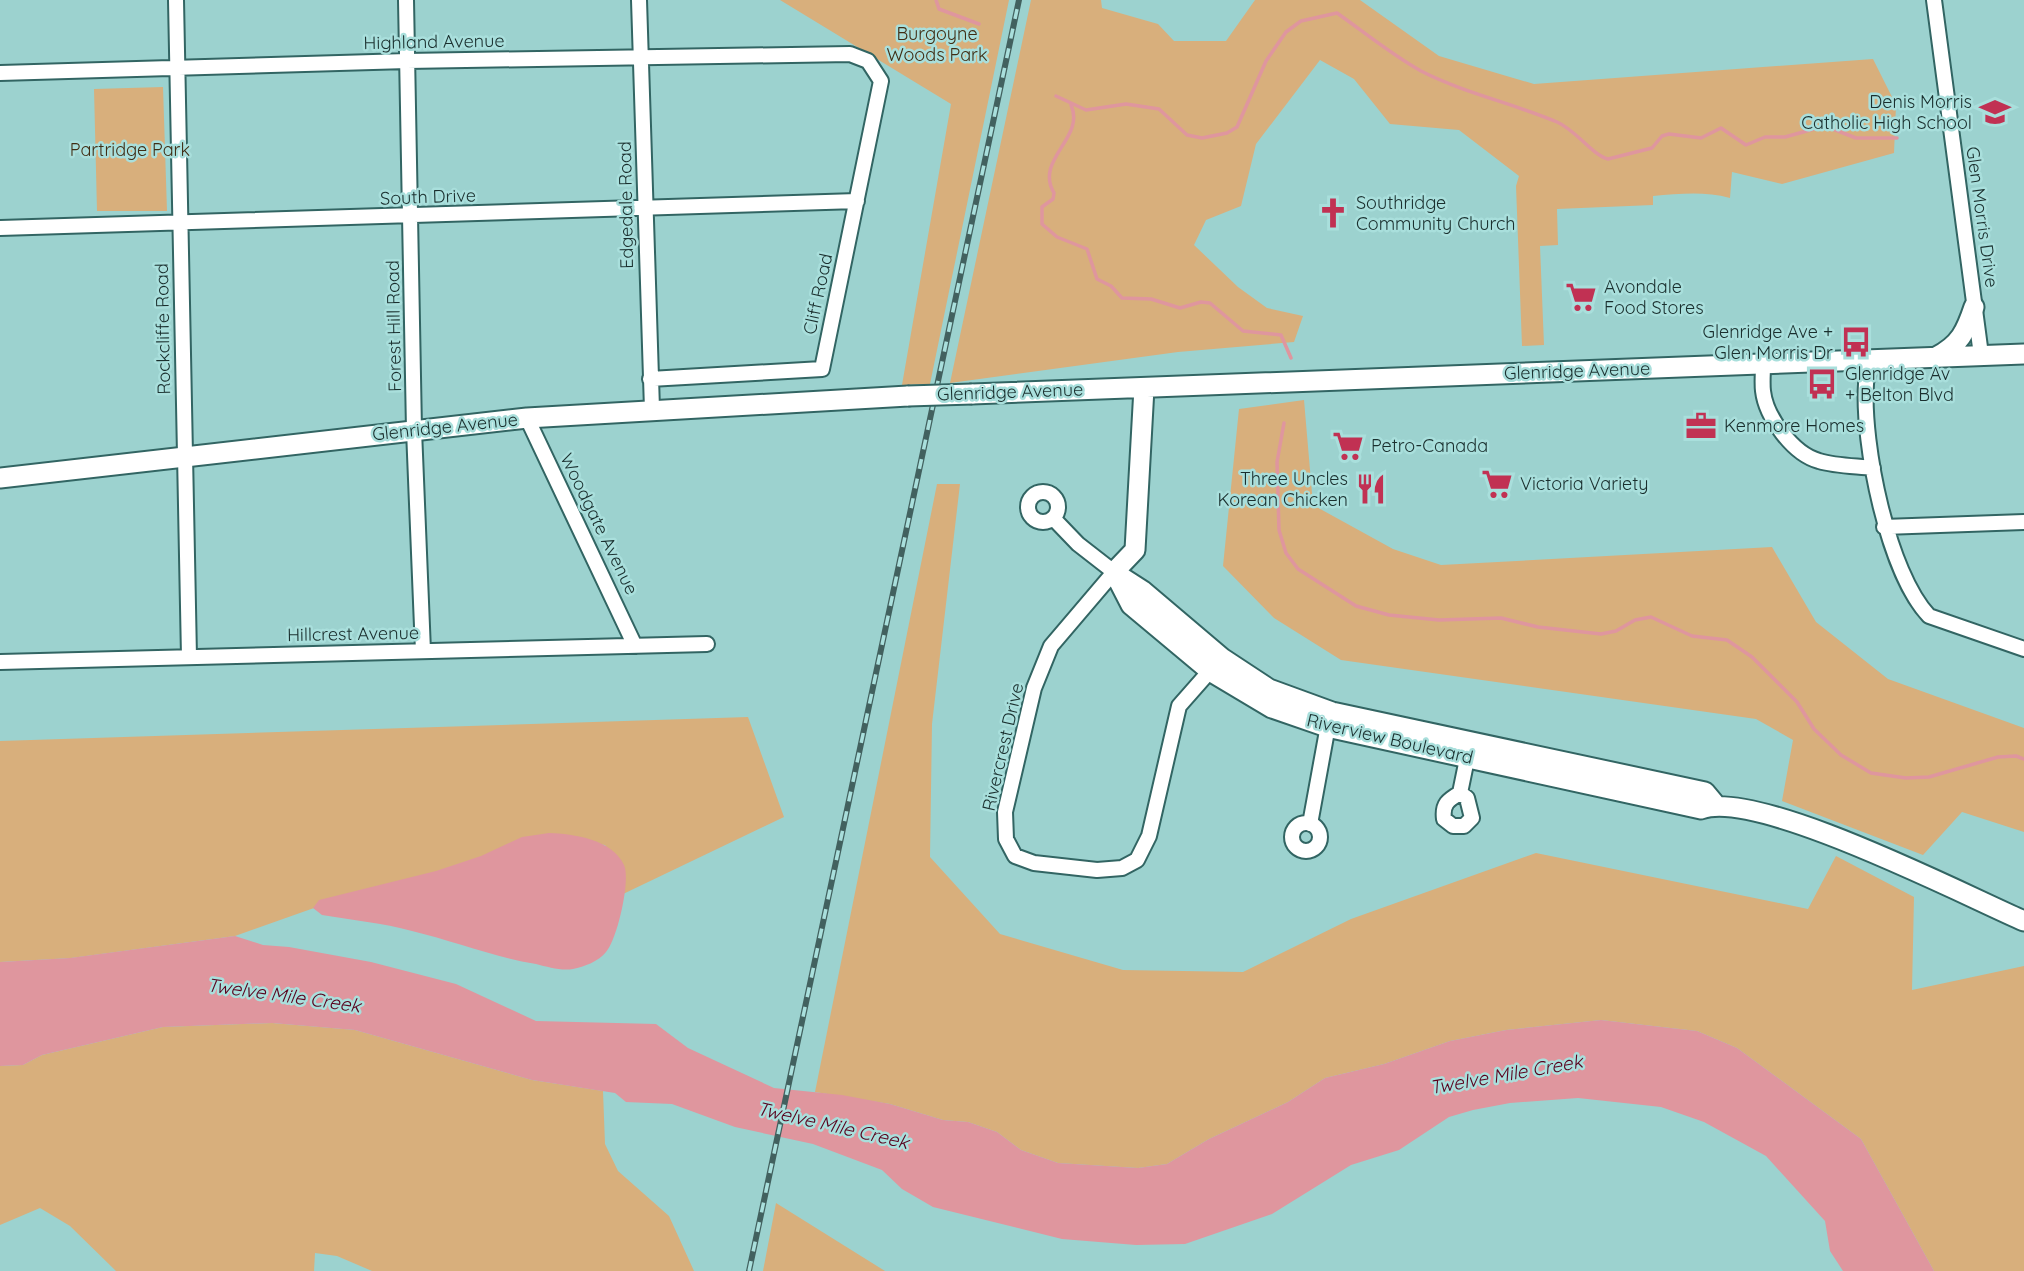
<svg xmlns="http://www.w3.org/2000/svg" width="2024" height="1271" viewBox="0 0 2024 1271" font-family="Quicksand,sans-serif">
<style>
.green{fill:#d8af7c}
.water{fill:#df969e}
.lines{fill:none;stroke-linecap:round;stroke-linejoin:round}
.stream{stroke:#df969e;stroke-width:3.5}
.street-casing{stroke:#326563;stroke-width:18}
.secondary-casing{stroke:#326563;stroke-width:23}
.street{stroke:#fff;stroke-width:14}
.secondary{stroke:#fff;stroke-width:19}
.rail-casing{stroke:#42615f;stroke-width:6}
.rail{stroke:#a9dfdc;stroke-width:3.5;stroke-dasharray:10;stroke-linecap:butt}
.secondary-bridge-casing{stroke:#326563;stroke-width:23;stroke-linecap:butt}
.secondary-bridge{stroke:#fff;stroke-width:19}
.labels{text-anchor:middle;stroke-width:5;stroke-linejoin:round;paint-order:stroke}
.park-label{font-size:18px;fill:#402d14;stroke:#a9dfdc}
.street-label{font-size:18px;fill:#1a2f2e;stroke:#a9dfdc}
.poi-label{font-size:18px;fill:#1a2f2e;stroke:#a9dfdc;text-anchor:start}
.water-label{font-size:19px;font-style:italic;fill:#59001c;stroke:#a9dfdc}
</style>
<rect width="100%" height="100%" fill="#9cd2cf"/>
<path class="green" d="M780 0H1009L930 384 902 385 951 104Z
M1031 0H1101L1102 8 1158 24 1174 41H1226L1255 0H1360L1439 56 1534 84 1873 59 1896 105 1894 153 1782 184 1732 172 1730 198C1704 191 1679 194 1653 196V205L1557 209 1558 245 1540 246 1544 345 1522 346 1516 186 1519 176 1459 130 1390 124 1354 79 1320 60 1256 144 1241 206 1206 220 1194 245 1238 287 1267 308 1303 316 1294 342 1178 352 950 383Z
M163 87 167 211H97L94 89Z
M1304 400 1313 505 1393 549 1441 565 1772 547 1816 622 1888 679 2024 728V832L1962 812 1923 855 1782 801 1793 740 1756 719 1341 660 1274 618 1223 566 1239 409Z
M937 484H960L932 724 930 857 1000 934 1123 970 1243 972 1351 919 1536 853 1808 909 1836 856 1914 897 1912 990 2024 966V1271H1934L1861 1139 1737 1048 1697 1031 1601 1020 1506 1030 1450 1041 1384 1064 1325 1078 1288 1102 1209 1139 1167 1164 1138 1168 1058 1163 1021 1150 997 1132 968 1122 943 1120 890 1104 815 1092Z
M748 717 784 817 621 895V869L605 845 591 843 362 891 235 936 71 958 0 962V741Z
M272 1023 355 1030 532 1080 603 1091 605 1144 618 1171 669 1216 694 1271H372L337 1256 315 1253 314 1271H116L70 1226 40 1208 0 1225V1066L23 1065 42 1055 163 1027Z
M776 1203 885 1271H763Z"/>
<path class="water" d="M549 833C574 834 612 839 624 865 631 880 617 940 606 952 599 961 584 967 573 969 561 971 548 967 536 964 493 957 454 941 412 931 383 923 352 920 322 915L313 908 319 900 436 871 481 856 522 837Z
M235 936 263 945 289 947 371 962 456 984 536 1021 656 1024 688 1048 774 1088 842 1095 890 1104 943 1120 968 1122 997 1132 1021 1150 1058 1163 1138 1168 1167 1164 1209 1139 1288 1102 1325 1078 1384 1064 1450 1041 1506 1030 1601 1020 1697 1031 1737 1048 1861 1139 1934 1271H1843L1830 1251 1825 1221 1766 1156 1704 1122 1661 1107 1578 1098 1510 1103 1473 1110 1449 1117 1399 1150 1351 1165 1272 1214 1185 1244 1136 1245 1062 1239 933 1207 902 1189 882 1170 813 1144 735 1127 672 1104 626 1102 615 1093 532 1080 355 1030 272 1023 163 1027 42 1055 23 1065 0 1066V962L70 958Z"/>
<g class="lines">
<path class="stream" d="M936 0 939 9 979 24
M1056 96 1086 110 1126 104 1159 109 1187 135 1202 138 1227 133 1237 127 1266 61 1286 32 1301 21 1337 13C1364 32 1392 55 1421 71 1464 93 1512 103 1557 122 1576 130 1592 155 1608 159L1652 148 1662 136 1669 134 1701 138 1721 128 1746 145 1765 137H1785L1825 126 1856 138H1897
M1071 105C1086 138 1034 159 1054 193L1053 199 1042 207V224L1057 237 1087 249 1097 279 1111 286 1122 298 1151 299 1180 308 1201 302 1210 303 1243 331 1281 335 1291 358
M1284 423 1277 462 1279 530 1286 553 1298 569 1356 606 1389 615 1439 620 1501 618 1538 627 1601 634 1616 631 1635 620 1651 617 1692 636 1727 640 1752 657 1797 702 1814 729 1841 755 1871 773 1906 778 1929 777 1998 757 2016 756 2024 759"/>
<g class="street-casing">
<path id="street" d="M176 0 189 657
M406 0 414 430 423 651
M639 0 652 409
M1934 0 1981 355
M0 73 407 61 850 54 868 61 881 81 822 369 650 379
M0 228 857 201
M1878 360C1873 367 1866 376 1866 384 1862 444 1888 573 1929 616L2024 649
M1763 364C1763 373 1762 383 1763 391 1766 417 1793 454 1819 461 1835 466 1856 466 1873 468
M527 418 635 646
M1028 507a15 15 0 1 1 30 0a15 15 0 1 1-30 0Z
M1053 518 1078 544 1114 572 1051 646 1034 688 1005 812 1006 839 1015 856 1034 863 1097 870 1122 868 1137 860 1149 836 1179 706 1216 664
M1884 527 2024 522
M0 662 707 644
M1460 793 1467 798 1472 818 1464 826H1453L1444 819C1442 804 1448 800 1460 793L1469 749
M1292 837a14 14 0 1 1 28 0a14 14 0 1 1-28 0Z
M1310 824 1329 720"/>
</g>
<g class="secondary-casing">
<path id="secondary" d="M1936 357C1960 345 1966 331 1974 307
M972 394 2024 354
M0 478 527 418 908 396
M1114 572 1131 605 1210 671 1272 708 1327 727 1701 809C1758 789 1962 894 2024 921
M1114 572 1135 550 1144 388
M1115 573 1143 591 1222 658 1269 689 1332 712 1705 792 1715 804"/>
</g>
<use href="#street" class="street"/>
<use href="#secondary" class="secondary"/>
<g class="rail-casing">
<path id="rail" d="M749 1271 1019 0"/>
</g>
<use href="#rail" class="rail"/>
<g class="secondary-bridge-casing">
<path id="secondary-bridge" d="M908 396 972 394"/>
</g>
<use href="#secondary-bridge" class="secondary-bridge"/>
</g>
<defs>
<g id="school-bare" transform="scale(2.415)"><path d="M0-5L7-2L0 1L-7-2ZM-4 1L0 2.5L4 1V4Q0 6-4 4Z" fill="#c13153" stroke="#a9dfdc" stroke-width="2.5" paint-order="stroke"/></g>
<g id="church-bare" transform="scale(2.415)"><path d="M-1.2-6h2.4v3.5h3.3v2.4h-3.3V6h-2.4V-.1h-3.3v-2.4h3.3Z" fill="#c13153" stroke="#a9dfdc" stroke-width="2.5" paint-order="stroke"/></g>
<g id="supermarket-bare" transform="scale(2.415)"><path d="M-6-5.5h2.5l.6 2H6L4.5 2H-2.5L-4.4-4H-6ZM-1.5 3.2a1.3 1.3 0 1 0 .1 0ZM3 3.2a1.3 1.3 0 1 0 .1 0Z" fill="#c13153" stroke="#a9dfdc" stroke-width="2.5" paint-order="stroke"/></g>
<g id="bus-bare" transform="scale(2.415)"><path d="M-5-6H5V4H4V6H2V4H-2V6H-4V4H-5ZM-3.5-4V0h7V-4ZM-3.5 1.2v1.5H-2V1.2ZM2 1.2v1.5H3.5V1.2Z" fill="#c13153" stroke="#a9dfdc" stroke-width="2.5" paint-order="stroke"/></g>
<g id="office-bare" transform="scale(2.415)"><path d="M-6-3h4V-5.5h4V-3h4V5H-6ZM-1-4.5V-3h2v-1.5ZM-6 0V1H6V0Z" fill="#c13153" stroke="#a9dfdc" stroke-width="2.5" paint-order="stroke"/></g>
<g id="restaurant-bare" transform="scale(2.415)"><path d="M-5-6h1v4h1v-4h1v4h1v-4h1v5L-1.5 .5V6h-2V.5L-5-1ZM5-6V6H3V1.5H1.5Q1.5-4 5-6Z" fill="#c13153" stroke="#a9dfdc" stroke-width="2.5" paint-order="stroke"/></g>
</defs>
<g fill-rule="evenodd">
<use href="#school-bare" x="1995" y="112"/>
<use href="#church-bare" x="1333" y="213"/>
<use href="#supermarket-bare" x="1581" y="297"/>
<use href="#bus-bare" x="1856" y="342"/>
<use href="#bus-bare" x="1822" y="384"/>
<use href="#office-bare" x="1701" y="426"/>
<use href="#supermarket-bare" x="1348" y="446"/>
<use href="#supermarket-bare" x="1497" y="484"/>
<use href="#restaurant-bare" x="1371" y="489"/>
</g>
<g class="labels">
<g class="park-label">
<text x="937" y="40">Burgoyne<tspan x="937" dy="21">Woods Park</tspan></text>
<text x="130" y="156">Partridge Park</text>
</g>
<g class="street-label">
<text transform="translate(434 42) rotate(-1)" y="6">Highland Avenue</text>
<text transform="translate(428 197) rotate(-2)" y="6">South Drive</text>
<text transform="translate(626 205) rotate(-91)" y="6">Edgedale Road</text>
<text transform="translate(1982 217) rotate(82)" y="6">Glen Morris Drive</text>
<text transform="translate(818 294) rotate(-78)" y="6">Cliff Road</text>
<text transform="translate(394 326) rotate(-91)" y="6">Forest Hill Road</text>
<text transform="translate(163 329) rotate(-91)" y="6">Rockcliffe Road</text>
<text transform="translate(1577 371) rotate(-2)" y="6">Glenridge Avenue</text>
<text transform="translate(1010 392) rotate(-2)" y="6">Glenridge Avenue</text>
<text transform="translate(445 427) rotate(-6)" y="6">Glenridge Avenue</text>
<text transform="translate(599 524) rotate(64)" y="6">Woodgate Avenue</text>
<text transform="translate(353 634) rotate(-1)" y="6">Hillcrest Avenue</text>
<text transform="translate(1390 739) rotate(13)" y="6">Riverview Boulevard</text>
<text transform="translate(1003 747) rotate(-77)" y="6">Rivercrest Drive</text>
</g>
<g class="poi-label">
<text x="1972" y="108" text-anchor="end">Denis Morris<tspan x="1972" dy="21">Catholic High School</tspan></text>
<text x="1356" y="209">Southridge<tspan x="1356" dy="21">Community Church</tspan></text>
<text x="1604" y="293">Avondale<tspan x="1604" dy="21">Food Stores</tspan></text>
<text x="1833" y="338" text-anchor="end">Glenridge Ave +<tspan x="1833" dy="21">Glen Morris Dr</tspan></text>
<text x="1845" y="380">Glenridge Av<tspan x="1845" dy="21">+ Belton Blvd</tspan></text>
<text x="1724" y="432">Kenmore Homes</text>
<text x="1371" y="452">Petro-Canada</text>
<text x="1348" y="485" text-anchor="end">Three Uncles<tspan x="1348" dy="21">Korean Chicken</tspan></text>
<text x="1520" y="490">Victoria Variety</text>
</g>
<g class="water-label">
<text transform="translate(284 995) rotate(8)" y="7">Twelve Mile Creek</text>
<text transform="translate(1506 1074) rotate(-10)" y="7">Twelve Mile Creek</text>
<text transform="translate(833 1125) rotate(13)" y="7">Twelve Mile Creek</text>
</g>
</g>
</svg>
